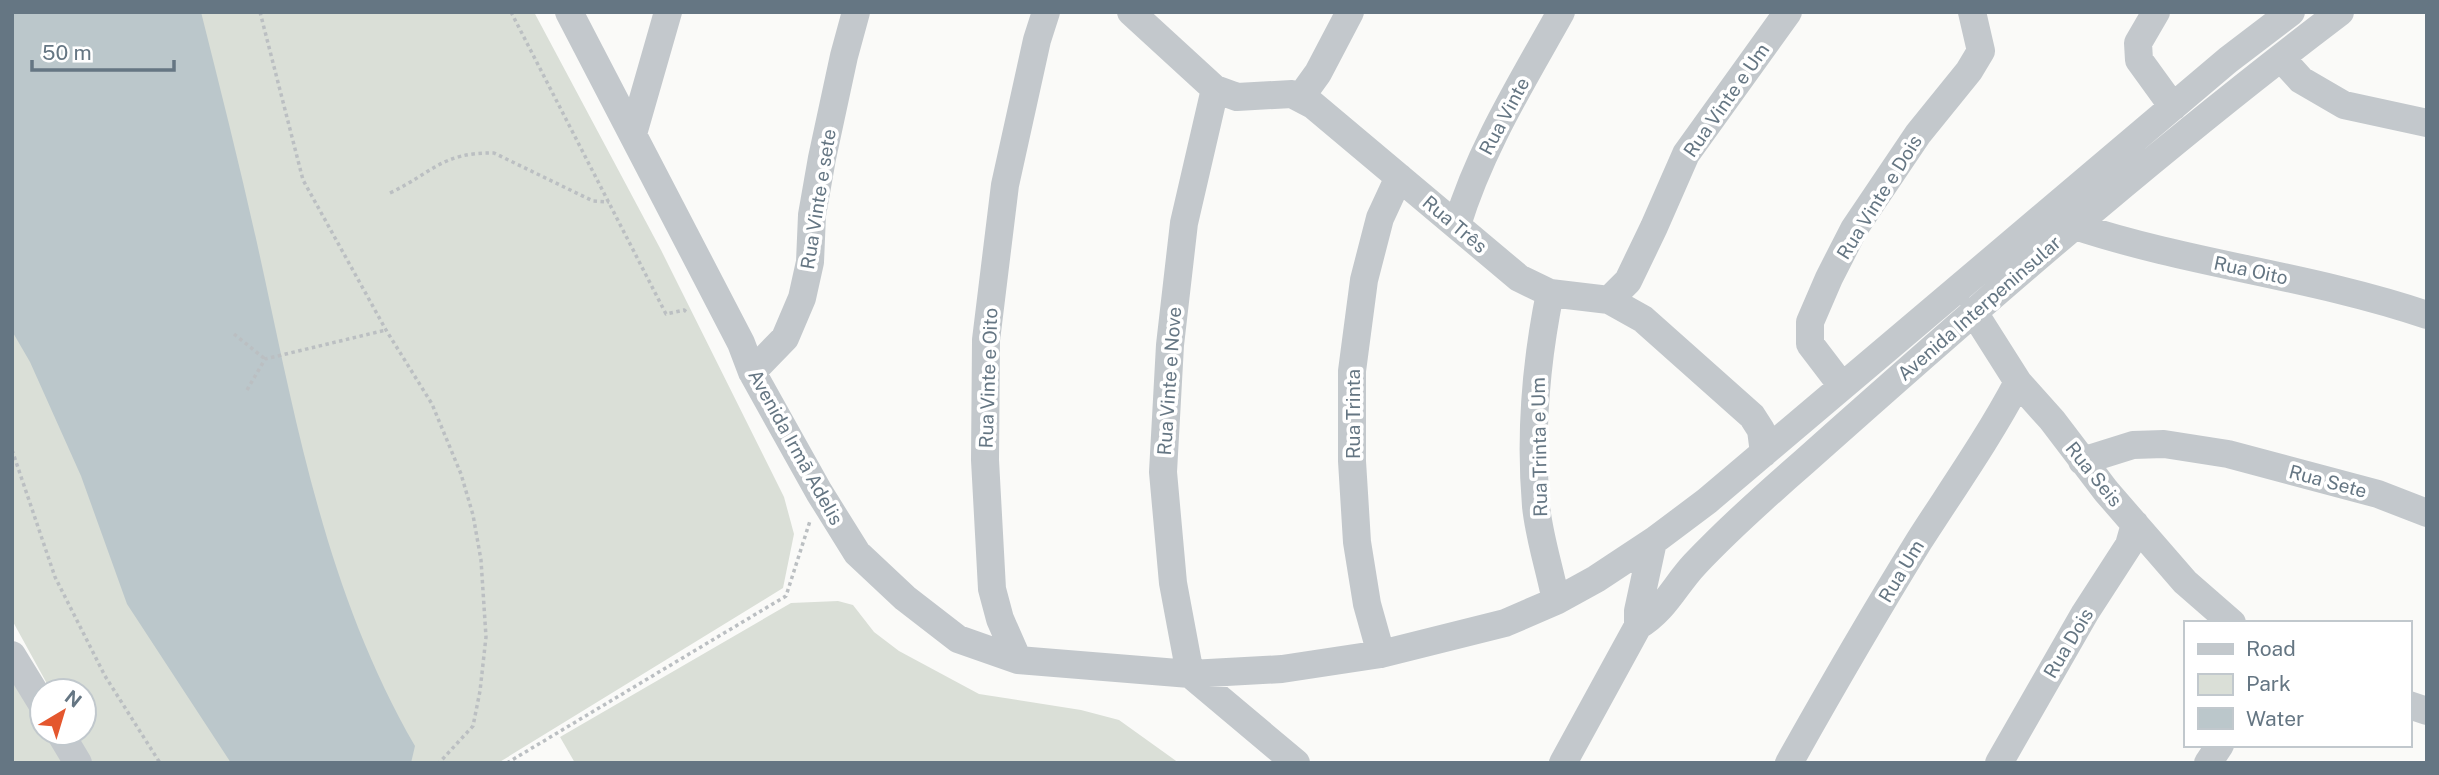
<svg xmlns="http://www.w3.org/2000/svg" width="2439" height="775" viewBox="0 0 2439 775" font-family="'Public Sans',sans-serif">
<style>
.green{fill:#dadfd7}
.water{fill:#bbc7cb}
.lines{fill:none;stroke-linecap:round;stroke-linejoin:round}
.path{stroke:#bbbfc2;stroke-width:3.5;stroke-dasharray:3.5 3.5;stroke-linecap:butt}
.minor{stroke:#c3c8cc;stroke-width:28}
.labels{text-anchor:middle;stroke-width:7;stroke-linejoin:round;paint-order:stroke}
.street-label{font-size:19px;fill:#657683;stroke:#fff}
</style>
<rect width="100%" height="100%" fill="#fafaf8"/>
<path class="green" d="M12 12H534L661 250 784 497 794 534 783 588 498 763H90L74 733H84V691H51L12 620Z
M838 601 853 605 874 632 899 651 979 694 1081 710 1119 720 1179 763H575L560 737 791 603Z
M12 646 42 703V733H57L73 763H12Z"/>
<path class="water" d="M12 12H201C223 99 245 187 264 275 299 438 330 599 415 746L411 763H231L127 604 81 476 30 362 12 331Z"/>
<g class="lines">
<path class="path" d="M260 12 303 180 386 330 432 404 461 474 473 515 481 560 486 637 480 691 473 726 439 763
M511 12 666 314 684 310 688 313
M390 193C432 173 442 152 494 153L593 201 609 202
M234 334 265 359
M247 390 265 359 386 330
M12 450 55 577 105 676 160 763
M507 763 786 596 810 521"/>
<path class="minor" d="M569 12 741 343 752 372 819 492 857 553 905 598 958 639 1018 660 1190 674 1282 669 1381 654 1505 623 1556 601 1596 579 1655 540 1707 501 2228 60 2291 12
M1131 12 1215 89 1237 97 1292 94 1313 105 1519 278 1550 293 1609 300 1643 319 1752 416 1761 430 1764 453
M2156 12 2138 43 2139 60 2173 107
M2281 58 2301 80 2344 105 2427 123
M1300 98 1318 73 1350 12
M633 134 668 12
M1457 225C1480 149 1522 82 1561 12
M2075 226C2190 264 2312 276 2427 315
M1550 293C1536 362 1530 436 1536 506 1539 537 1550 570 1556 601
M1609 300 1628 281 1654 227 1686 154 1788 12
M1973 311 2018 382 2052 420 2106 491 2185 582 2232 623
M752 372 785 338 802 298 810 262 812 215 822 158 844 56 856 12
M1842 386 1810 344V322L1829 278 1854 229 1918 134 1969 71 1981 51 1972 12
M2082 461 2133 445 2164 444 2228 454 2378 494 2427 513
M1638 626V611L1652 546
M1381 654 1367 604 1357 542 1352 461V371L1364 280 1380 218 1399 177
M12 655 42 704
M1018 660 1000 619 992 589 985 460 986 340 1005 185 1037 40 1046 12
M1190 674 1173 583 1163 472 1170 345 1184 223 1215 89
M1190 674 1296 763
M2409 705 2427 711
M60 733 78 763
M1563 763 1638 626C1665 610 1675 585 1695 564 1729 528 1766 495 1804 462 1978 307 2154 153 2340 12
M1789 763C1831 688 1874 614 1919 541 1953 488 1989 437 2018 382
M1999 763 2085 613 2129 545 2135 524
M2208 763 2220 745"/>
</g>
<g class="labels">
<g class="street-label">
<text transform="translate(1726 100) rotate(-55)" y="7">Rua Vinte e Um</text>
<text transform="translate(1504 116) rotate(-62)" y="7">Rua Vinte</text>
<text transform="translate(1879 197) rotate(-58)" y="7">Rua Vinte e Dois</text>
<text transform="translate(818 199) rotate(-81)" y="7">Rua Vinte e sete</text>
<text transform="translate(1455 224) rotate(40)" y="7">Rua Três</text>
<text transform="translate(2251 270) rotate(12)" y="7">Rua Oito</text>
<text transform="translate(1979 308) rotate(-41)" y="7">Avenida Interpeninsular</text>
<text transform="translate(988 378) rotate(-88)" y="7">Rua Vinte e Oito</text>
<text transform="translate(1169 381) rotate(-86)" y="7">Rua Vinte e Nove</text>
<text transform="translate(1353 414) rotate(-90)" y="7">Rua Trinta</text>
<text transform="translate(796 447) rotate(61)" y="7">Avenida Irmã Adelis</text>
<text transform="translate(1539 447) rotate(-91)" y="7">Rua Trinta e Um</text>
<text transform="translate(2094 474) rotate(51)" y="7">Rua Seis</text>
<text transform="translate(2328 481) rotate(15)" y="7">Rua Sete</text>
<text transform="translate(1901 571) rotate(-59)" y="7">Rua Um</text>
<text transform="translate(2068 643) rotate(-59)" y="7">Rua Dois</text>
</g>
</g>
<rect width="2439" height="775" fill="none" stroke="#657683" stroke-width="28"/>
<rect x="2184" y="621" width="228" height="126" fill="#ffffff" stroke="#c1c8cd" stroke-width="2"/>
<rect x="2198" y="644" width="35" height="10" fill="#c3c8cc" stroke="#c1c8cd" stroke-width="2"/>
<text x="2246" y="656" font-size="21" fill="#657683">Road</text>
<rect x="2198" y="674" width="35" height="21" fill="#dadfd7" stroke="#c1c8cd" stroke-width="2"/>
<text x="2246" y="691" font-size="21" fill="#657683">Park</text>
<rect x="2198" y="708" width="35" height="21" fill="#bbc7cb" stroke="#c1c8cd" stroke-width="2"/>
<text x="2246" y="726" font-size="21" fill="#657683">Water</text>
<g transform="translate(63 712) rotate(38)"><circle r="33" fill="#ffffff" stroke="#c1c8cd" stroke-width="2"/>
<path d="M0-5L12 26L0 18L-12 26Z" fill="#e4572e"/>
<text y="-10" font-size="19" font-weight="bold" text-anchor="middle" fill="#657683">N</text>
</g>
<path d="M32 60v10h142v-10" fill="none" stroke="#657683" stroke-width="3.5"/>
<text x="42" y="60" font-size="21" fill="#657683" stroke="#ffffff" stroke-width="5" paint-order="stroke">50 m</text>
</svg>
